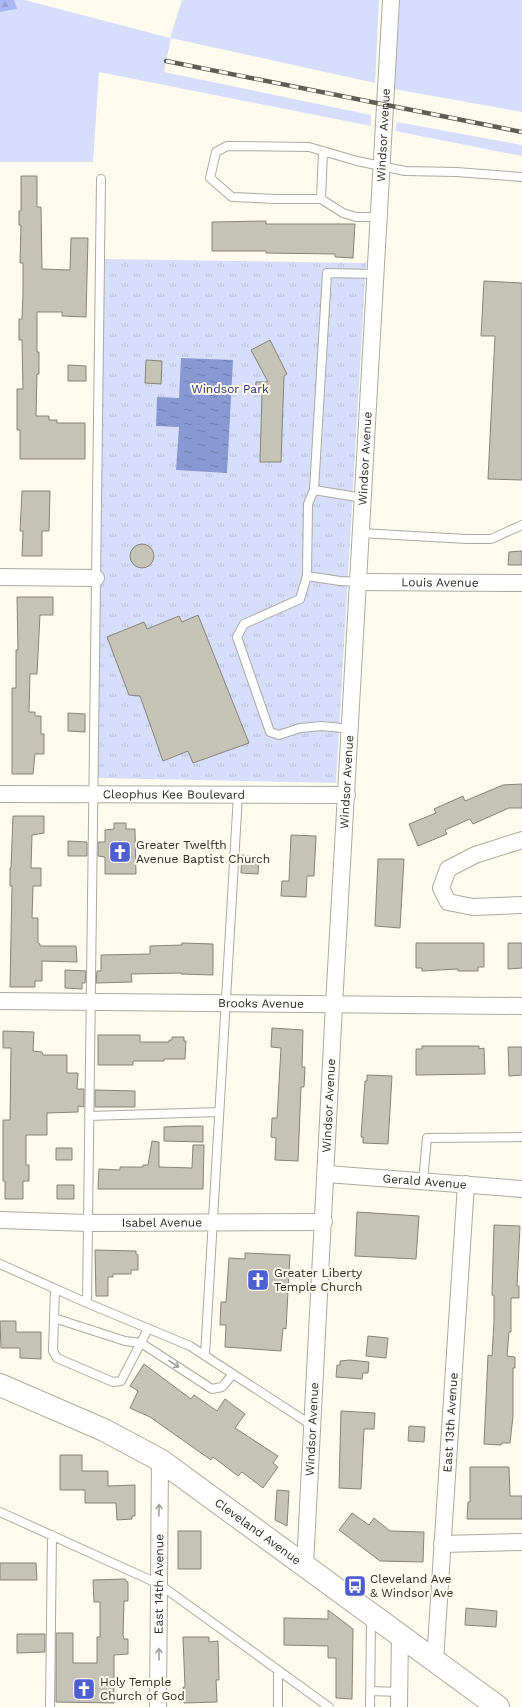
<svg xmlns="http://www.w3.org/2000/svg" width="522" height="1707" viewBox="0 0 522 1707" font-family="'Work Sans',sans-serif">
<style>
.grass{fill:#d6defb}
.forest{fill:url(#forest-firs)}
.park{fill:url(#park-tufts)}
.water{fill:url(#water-ripples)}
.building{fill:#c5c2b6;stroke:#868378}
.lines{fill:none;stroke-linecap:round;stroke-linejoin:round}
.lane-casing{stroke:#acaa9e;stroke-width:10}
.street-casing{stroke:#acaa9e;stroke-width:18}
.primary-casing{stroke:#acaa9e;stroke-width:24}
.lane{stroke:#fff;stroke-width:8}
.street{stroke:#fff;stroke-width:16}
.primary{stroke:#fff;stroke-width:22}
.rail-casing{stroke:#5e5d56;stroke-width:4.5}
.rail{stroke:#fefbee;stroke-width:3;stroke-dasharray:9;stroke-linecap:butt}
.oneway{stroke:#a0a09d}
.labels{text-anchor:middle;stroke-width:4;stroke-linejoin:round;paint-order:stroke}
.street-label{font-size:12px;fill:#2c2b26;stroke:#fefbee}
.park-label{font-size:12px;fill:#273177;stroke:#fefbee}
.poi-label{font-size:12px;fill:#2c2b26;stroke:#fefbee;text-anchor:start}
</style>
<defs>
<pattern id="forest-firs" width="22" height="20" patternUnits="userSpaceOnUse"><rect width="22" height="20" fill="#a7b8f5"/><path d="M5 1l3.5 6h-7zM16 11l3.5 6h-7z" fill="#909ed2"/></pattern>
<pattern id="park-tufts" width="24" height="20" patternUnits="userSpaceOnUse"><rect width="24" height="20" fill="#d6defb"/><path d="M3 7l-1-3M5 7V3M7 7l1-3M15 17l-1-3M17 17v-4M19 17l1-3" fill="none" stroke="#b8bfd7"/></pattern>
<pattern id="water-ripples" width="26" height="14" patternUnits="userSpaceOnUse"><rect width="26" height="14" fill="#8898d3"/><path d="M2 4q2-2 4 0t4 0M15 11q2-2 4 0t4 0" fill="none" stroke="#6f7cab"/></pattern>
</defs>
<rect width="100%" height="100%" fill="#fefbee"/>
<path class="grass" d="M14 0H25L170 38 182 0H379L375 83 171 38 164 72 371 115V126L99 72 93 162H0V12L16 9Z
M400 0H522V112L394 89Z
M397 122 522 145V156L395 131Z"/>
<path class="forest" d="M0 0H14L17 9 0 12Z"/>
<path class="park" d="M103 259 366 263 336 783 98 778Z"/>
<path class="water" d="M181 358 233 360 227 473 176 470 179 427 156 426 157 397 179 398Z"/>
<path class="building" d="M21 176H37V207H41L42 269 70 270 71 238H88L86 317 62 316V312H37V352H39V374H37L36 416H49V420H57V423H85V459H20V430H17V389H23L22 340H19V319H22L23 293V263H20L21 225H19V211H21Z
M266 221V224H355L353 258 335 257V254L266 253V251H212V222Z
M484 281 522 283V480L488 479 495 336H481Z
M270 340 287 374 284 376 281 462H260L262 394 255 393 256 382H268L251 350Z
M146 360 162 361 161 384 145 383Z
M68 365 86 366V381H68Z
M22 491H50L49 531H42V556H22L23 531H20Z
M130 556a12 12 0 1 1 24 0a12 12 0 1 1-24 0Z
M522 551V565H508L509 552Z
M17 597H53V615H40L37 674H30L29 712H35V716H41V734H44V754H35L33 774H12V688H16V650H18Z
M198 615 249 743 193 763 188 751 163 761 140 696 129 695 107 637 144 622 147 629 179 616 182 622Z
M68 713 85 714V732L68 731Z
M522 784V808H509L473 824 470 819 445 830 447 834 418 846 409 824 436 813 434 809 463 796 465 801 503 785Z
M13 816H44V833L32 835 31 868H41V886H33L32 918H38V943L40 944V946H76L77 962 42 961V981H35V987H10L12 886H10V868H11Z
M114 823H126V829H135L136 874H105V857L98 856V842H105V830L114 829Z
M291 835 316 836 314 876H307L306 897 281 896 282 881H289Z
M68 841 87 842V856H68Z
M242 855 259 857 258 874 241 873Z
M378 859H404L400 928 375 926Z
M182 943 213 944V975L181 974V973L131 974 132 982 96 983 97 971H101V955L150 954V946L182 945Z
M416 943H484V967H478V971H458V969L422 971V968H416Z
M508 943H522V968L508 969Z
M65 970 86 971 85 983H82V989L65 988Z
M272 1028 303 1030 302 1067H305L304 1087H301L298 1161 275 1160 276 1138 271 1137 272 1118H277L281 1048 271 1047Z
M3 1031 34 1032 33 1051 42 1052 43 1055H67V1073H78L77 1089H84V1107L78 1106V1112L47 1113V1135H26V1165H29V1181H23V1199H5V1181H3V1120H10L11 1048H3Z
M98 1035H140V1042H169V1040H172V1037H184V1041H186L185 1059H164V1061H133V1065H98Z
M422 1046H479V1049L484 1048 485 1074 416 1075V1049H422Z
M508 1047H522V1075L509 1076Z
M367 1075 392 1076 388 1144 363 1143V1137H361L365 1081H367Z
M95 1090 135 1091V1107H95Z
M186 1126H203V1142L164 1141V1127Z
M152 1141 159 1142V1167L192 1168 193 1145H204L203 1189H98L99 1169 120 1170V1167H143V1165H148Z
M56 1148H72V1160H56Z
M57 1185H74V1199H57Z
M357 1212 419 1216 416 1259 355 1256Z
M494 1225 520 1226 517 1286H519V1298H511V1332H509L507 1356 515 1357V1368H513V1416L510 1443H502L501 1445 484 1444 488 1355 492 1356 494 1321V1296L492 1295Z
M95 1250 136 1251V1254L138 1255V1270H131V1274H113V1277H108V1296H96Z
M245 1253 290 1255 286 1329 283 1328 281 1351 225 1347 226 1325H220L221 1302H226L229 1258 245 1259Z
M0 1321H16V1332H41V1359L20 1358V1348H1Z
M368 1336 388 1338 386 1358 366 1356Z
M350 1360 369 1362 368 1373H363L362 1379 336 1377 337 1365H340V1361Z
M144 1364 191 1399 194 1395 217 1411 225 1399 245 1414 235 1428 278 1456 273 1463 278 1467 263 1488 242 1472 238 1476 213 1457 211 1460 150 1417 130 1408 138 1391 130 1386Z
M341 1411 375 1413 374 1429H364L361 1489 339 1488Z
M409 1426 425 1427 424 1442 408 1441Z
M60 1455H82V1471H108V1486L135 1485V1516H132V1519L117 1520 116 1503H85V1490H60Z
M470 1467H509L510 1496H522V1519H467L468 1502H470Z
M277 1490 289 1491 287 1526 275 1520Z
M352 1513 369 1525 374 1518 390 1531 424 1532 423 1562 380 1561 339 1530Z
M178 1531H201V1569H178Z
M0 1563H36L37 1580H0Z
M125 1579 126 1581 128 1582V1601H124L123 1636 124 1639H128V1654L114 1655V1703L56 1702V1633H73V1663H97V1637H100V1602H94L93 1580Z
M466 1608 497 1611 496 1627 465 1625Z
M328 1610 353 1629 352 1699 336 1698V1658H328V1646L284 1645V1618L328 1619Z
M17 1634H45V1652L17 1653Z
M183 1637H209V1642L218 1641 219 1680H216L217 1702 184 1703 183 1687H185Z"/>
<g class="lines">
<g class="lane-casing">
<path id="lane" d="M321 199 323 151
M379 217H356L343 213 321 199H276L232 197 210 178 216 152 227 146 309 147 357 161 405 171 456 172 522 177
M314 490 308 504 307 576 340 581 359 582
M363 498 314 490 327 273 376 274
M361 533 467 539H491L522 525
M307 576 300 599 244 624 237 637 270 732 279 735 300 728 322 726 351 729
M89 1116 219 1112
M423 1181 427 1138 522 1137
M0 1264 87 1303 190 1346 313 1426
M55 1289 53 1351 57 1358 113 1382 121 1381 148 1329
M87 1303 101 179
M54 1318 125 1341 141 1343 212 1389 222 1387 233 1374
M205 1355 238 795
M0 1512 159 1584 329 1707
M371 1691 399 1692
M50 1707 52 1535
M278 1707V1670
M370 1707 371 1618"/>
</g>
<g class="street-casing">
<g id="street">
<path d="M0 577 96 578"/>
<path id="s1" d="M359 582 522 583"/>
<path id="s2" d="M0 794 347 795"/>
<path d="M522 840 475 855 448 869 441 888 448 902 473 907 522 905"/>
<path id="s3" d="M0 1001 522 1006"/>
<path id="s4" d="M327 1174 522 1189"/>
<path id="s5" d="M0 1220 88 1223 324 1222"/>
<path d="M442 1544 522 1542"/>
<path id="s6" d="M305 1565 334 1005 391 0"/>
<path id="s7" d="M435 1661 466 1184"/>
<path id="s8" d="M158 1707 160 1460"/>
<path d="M399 1707 400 1634"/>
</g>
</g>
<g class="primary-casing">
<g id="primary">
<path id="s9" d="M0 1385 104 1430 160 1460 498 1707"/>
</g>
</g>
<use href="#lane" class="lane"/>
<use href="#street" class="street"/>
<use href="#primary" class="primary"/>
<g class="rail-casing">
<path id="rail" d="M166 61 522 132"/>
</g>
<use href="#rail" class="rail"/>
</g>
<defs><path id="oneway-shaft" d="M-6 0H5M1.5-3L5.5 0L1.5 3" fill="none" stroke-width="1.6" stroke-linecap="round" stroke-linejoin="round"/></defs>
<g class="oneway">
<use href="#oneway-shaft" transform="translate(174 1364) rotate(33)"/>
<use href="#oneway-shaft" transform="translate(159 1510) rotate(-89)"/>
<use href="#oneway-shaft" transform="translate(159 1654) rotate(-90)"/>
</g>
<defs>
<g id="church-square" transform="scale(1.15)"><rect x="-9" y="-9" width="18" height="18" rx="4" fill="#4d5ed3" stroke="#fefbee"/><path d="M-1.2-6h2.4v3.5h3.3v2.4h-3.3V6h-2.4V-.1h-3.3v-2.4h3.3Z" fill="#fff"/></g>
<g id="bus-square" transform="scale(1.15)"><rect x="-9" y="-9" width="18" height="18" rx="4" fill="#4d5ed3" stroke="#fefbee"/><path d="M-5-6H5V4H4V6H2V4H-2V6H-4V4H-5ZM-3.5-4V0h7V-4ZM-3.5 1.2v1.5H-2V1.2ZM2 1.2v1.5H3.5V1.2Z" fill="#fff"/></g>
</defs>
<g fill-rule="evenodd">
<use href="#church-square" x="120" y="852"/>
<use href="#church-square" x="258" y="1280"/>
<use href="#bus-square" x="355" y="1586"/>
<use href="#church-square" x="84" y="1689"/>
</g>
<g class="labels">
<g class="street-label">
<text dy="4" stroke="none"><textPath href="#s6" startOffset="1432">Windsor Avenue</textPath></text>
<text dy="4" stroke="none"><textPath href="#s6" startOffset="1108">Windsor Avenue</textPath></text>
<text dy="4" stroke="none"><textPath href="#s1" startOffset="81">Louis Avenue</textPath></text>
<text dy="4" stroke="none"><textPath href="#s6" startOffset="784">Windsor Avenue</textPath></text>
<text dy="4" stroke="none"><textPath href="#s2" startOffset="174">Cleophus Kee Boulevard</textPath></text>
<text dy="4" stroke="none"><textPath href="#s3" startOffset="261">Brooks Avenue</textPath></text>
<text dy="4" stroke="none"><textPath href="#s6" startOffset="460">Windsor Avenue</textPath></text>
<text dy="4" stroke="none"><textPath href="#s4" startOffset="98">Gerald Avenue</textPath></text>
<text dy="4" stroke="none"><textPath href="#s5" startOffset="162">Isabel Avenue</textPath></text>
<text dy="4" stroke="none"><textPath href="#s7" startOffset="239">East 13th Avenue</textPath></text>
<text dy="4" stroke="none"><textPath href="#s6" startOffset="136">Windsor Avenue</textPath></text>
<text dy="4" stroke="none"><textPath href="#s9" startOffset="298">Cleveland Avenue</textPath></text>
<text dy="4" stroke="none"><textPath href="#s8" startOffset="123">East 14th Avenue</textPath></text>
</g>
<g class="park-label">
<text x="230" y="393">Windsor Park</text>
</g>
<g class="poi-label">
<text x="136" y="849">Greater Twelfth<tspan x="136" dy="14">Avenue Baptist Church</tspan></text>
<text x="274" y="1277">Greater Liberty<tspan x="274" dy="14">Temple Church</tspan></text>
<text x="370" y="1583">Cleveland Ave<tspan x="370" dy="14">&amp; Windsor Ave</tspan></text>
<text x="100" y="1686">Holy Temple<tspan x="100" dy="14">Church of God</tspan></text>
</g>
</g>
</svg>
